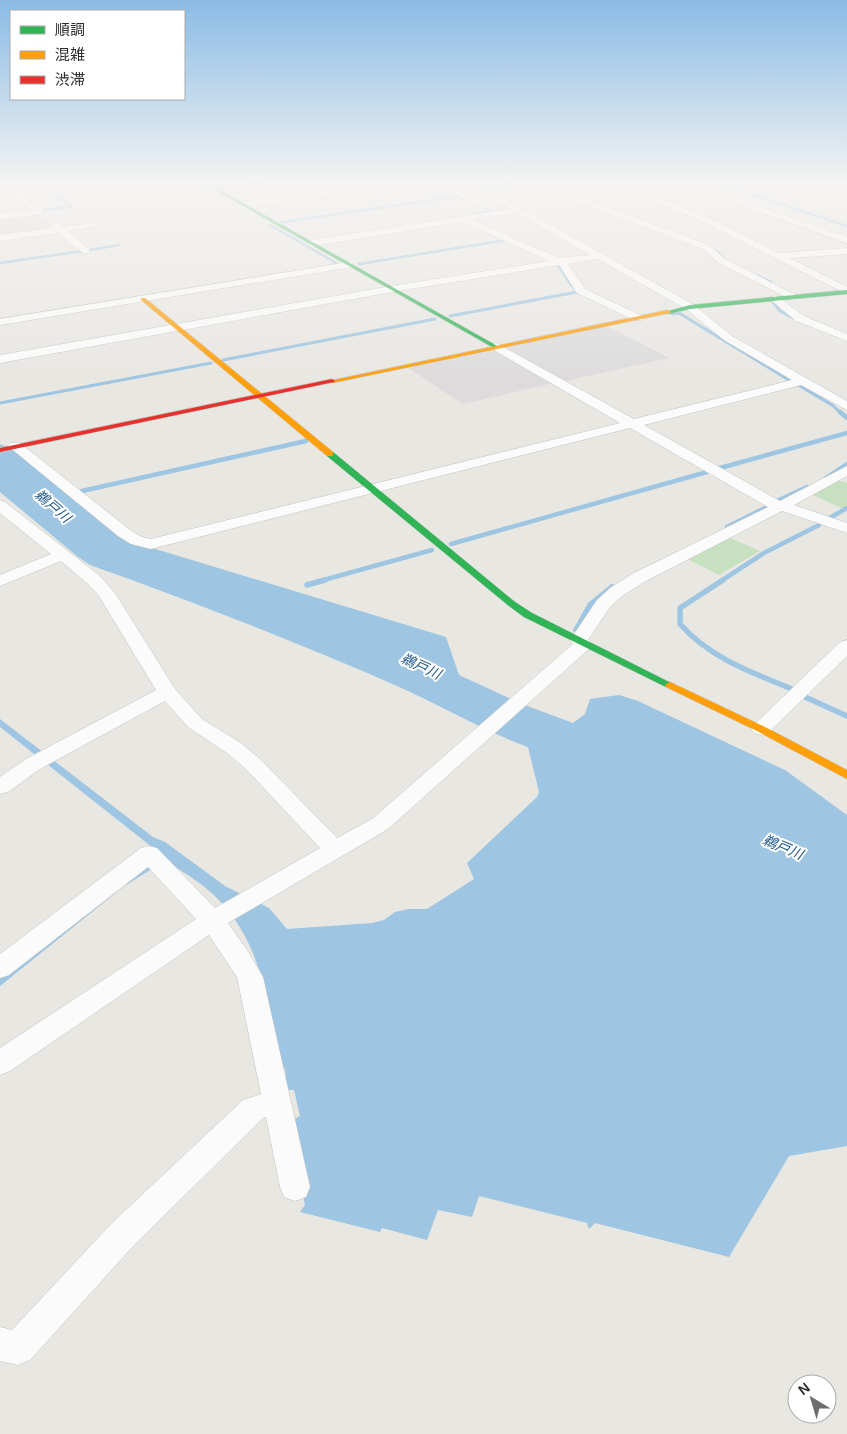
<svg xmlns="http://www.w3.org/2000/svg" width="847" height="1434" viewBox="0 0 847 1434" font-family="Arial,'Noto Sans JP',sans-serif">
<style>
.industrial{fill:#dddbdc}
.green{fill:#c7e0bf}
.water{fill:#9ec5e1}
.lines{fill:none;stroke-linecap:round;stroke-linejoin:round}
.stream-far3{stroke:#9ec5e1;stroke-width:2.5}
.stream-far2{stroke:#9ec5e1;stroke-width:3}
.stream-far1{stroke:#9ec5e1;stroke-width:4.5}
.stream{stroke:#9ec5e1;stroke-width:5.5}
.street-casing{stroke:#c2c2c1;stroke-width:1}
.fast-casing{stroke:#c2c2c1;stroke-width:1}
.slow-casing{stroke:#c2c2c1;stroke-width:1}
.jam-casing{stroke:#c2c2c1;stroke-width:1}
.street{fill:#fcfbfb;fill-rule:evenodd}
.fast{fill:#30b455;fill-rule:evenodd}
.slow{fill:#ff9f0a;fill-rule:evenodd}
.jam{fill:#e5322d;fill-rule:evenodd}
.labels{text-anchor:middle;stroke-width:4;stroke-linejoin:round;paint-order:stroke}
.water-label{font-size:14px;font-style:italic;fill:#1d558c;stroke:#fff}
</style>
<rect width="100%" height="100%" fill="#e8e7e2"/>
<path class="industrial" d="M39 213 58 230 0 237V218Z
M607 326 669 358 561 382 506 350 510 346Z
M495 350 554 383 463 404 408 368Z"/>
<path class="green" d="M838 480 847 483V506L843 509 811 494Z
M728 537 760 551 719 575 685 558Z"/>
<path class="water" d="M0 444 14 450 149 547 446 637 459 675 522 704 573 723 585 714 590 699 619 695 638 701 785 770 847 815V1146L789 1156 729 1257 595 1223 589 1229 587 1223 479 1196 472 1217 438 1210 427 1240 382 1228 380 1232 300 1212 305 1205 288 1123 300 1116 294 1090H284L282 1085 286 1078 285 1068 277 1071 278 1062C266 998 263 945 216 897 202 883 182 872 166 860L123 887 0 986V978L157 851 0 727V719L153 837 165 842 225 886 269 908 287 929 372 923 384 920 395 912 409 909H427L474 879 467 863 537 797 539 792 528 747C483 731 441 705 397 686 296 642 194 602 90 565L78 557 0 492Z"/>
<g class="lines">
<path class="stream-far3" d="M549 181H557
M712 181 847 226
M123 183 164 185 195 183 202 185
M484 188 544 182
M44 210 71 207 53 192 60 191
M469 216 491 211 477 204
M282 222 461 196
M270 225 338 264 334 265
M707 246 717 251 725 260
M90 250 119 245
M556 262 570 283
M0 263 82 251
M359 264 506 240 509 242
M758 276 771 282"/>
<path class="stream-far2" d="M569 281 578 293
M773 302 780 311 799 321
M672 314 679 313 789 380
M450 316 577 292
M223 360 435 319
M800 386 832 405 841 413
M0 403 211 363"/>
<path class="stream-far1" d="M840 412 847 418
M720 468 847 433
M826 478 847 464
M82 491 306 441
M779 500 807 487
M828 519 847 508
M727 527 765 508
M451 544 707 472
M320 581 432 550
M721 581 764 553 819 525"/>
<path class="stream" d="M723 580 680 608V624C710 658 751 672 792 689
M307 585 325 580
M576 630 590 605 612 587
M805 697 847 716"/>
<g class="street-casing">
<path id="street" d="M0 181H6L19 191 110 181H132L128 183 24 196 42 210V214L0 220V214L32 210 15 197 0 198V194L10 192 0 184Z
M404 181H423L419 183 243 208 239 205 243 202Z
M431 181H441L489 206 482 208Z
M463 181H472L694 305 732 336 847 401V410L801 385 644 425 780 501 847 466V476L794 505 847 523V533L782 511 644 582 622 596 610 607 588 640 593 644 590 648 388 829 228 923 249 953 263 977 310 1187 306 1197 295 1201 284 1197 280 1187 266 1117 263 1118 135 1244 30 1360 18 1365 0 1361V1327L12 1330 113 1222 243 1100 261 1094 237 977 209 935 10 1071 0 1075V1048L196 919 148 867 9 975 0 978V954L141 848 149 846 157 848 215 908 320 848 246 769 227 753 188 727 165 701 40 769 8 792 0 794V777L26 759 156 690 99 596 88 584 61 561 0 586V575L51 554 0 513V500L5 502 100 576 115 593 175 689 202 719 241 743 260 759 337 838 372 819 573 644 570 640 597 600 610 588 632 574 768 507 630 428 151 549 131 544 118 536 8 446 10 443H20L130 530 142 537 151 539 620 423 492 349 490 347 492 345 496 343 634 419 792 380 724 340 686 309 598 259 568 264 585 289 642 316 644 318 642 320H634L577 293 559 265 392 292 0 363V355L392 286 549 261 463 222 312 246 307 243 312 240 510 209ZM517 213 590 255 559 258 472 220Z
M541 181H551L578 196 709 245 725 259 799 297 794 300 790 299 719 263 703 249 572 200Z
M603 181H613L703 215 779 253 847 248V254L789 258 847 287V294L697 219Z
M673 181H684L847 237V243Z
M795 181H807L847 192V197Z
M54 222 62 227 96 223V227L67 231 89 249V253H83L58 233 0 241V235L52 228 50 225Z
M349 262 352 263V267L0 325V319Z
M775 295 804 316 847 334V341L796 321 771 300 770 298Z
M847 640V656L768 733 761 735 754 733 751 729 754 725 840 642Z"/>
</g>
<g class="fast-casing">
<path id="fast" d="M199 181H204L499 347 494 348Z
M847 290V294L690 309 668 314 665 312 690 305Z
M327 452H333L515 602 532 613 675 685 674 687H666L524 617 509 606 327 456Z"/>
</g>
<g class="slow-casing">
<path id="slow" d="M141 298H145L333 452V456H327L141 300Z
M668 310 671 312 670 313 332 383 329 381Z
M670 682 765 727 847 770V779L757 731 666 687 665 685Z"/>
</g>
<g class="jam-casing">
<path id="jam" d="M268 181H278L216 190 214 189Z
M332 379 335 381 334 382 0 452V448Z"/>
</g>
<use href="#street" class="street"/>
<use href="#fast" class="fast"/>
<use href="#slow" class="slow"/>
<use href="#jam" class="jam"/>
</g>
<linearGradient id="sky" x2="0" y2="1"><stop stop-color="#8abbe5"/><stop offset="0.48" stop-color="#f5f4f2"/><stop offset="1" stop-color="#f5f4f2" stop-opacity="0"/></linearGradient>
<rect width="847" height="381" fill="url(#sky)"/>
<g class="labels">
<g class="water-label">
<text transform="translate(53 506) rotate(41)" y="5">鵜戸川</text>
<text transform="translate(421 666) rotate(25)" y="5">鵜戸川</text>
<text transform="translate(783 847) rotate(23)" y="5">鵜戸川</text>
</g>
</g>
<rect x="10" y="10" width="175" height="90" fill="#ffffff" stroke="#aaaaaa"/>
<rect x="20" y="26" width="25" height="8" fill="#30b455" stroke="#aaaaaa"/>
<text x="55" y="35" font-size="15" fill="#2b2b2b">順調</text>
<rect x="20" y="51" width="25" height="8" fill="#ff9f0a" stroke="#aaaaaa"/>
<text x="55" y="60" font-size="15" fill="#2b2b2b">混雑</text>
<rect x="20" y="76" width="25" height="8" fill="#e5322d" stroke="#aaaaaa"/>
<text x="55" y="85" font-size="15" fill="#2b2b2b">渋滞</text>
<g transform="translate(812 1399) rotate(322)"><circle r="24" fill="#ffffff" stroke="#aaaaaa"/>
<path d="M0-4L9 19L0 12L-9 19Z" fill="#6d6d6b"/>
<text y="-8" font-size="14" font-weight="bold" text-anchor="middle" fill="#2b2b2b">N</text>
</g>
</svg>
